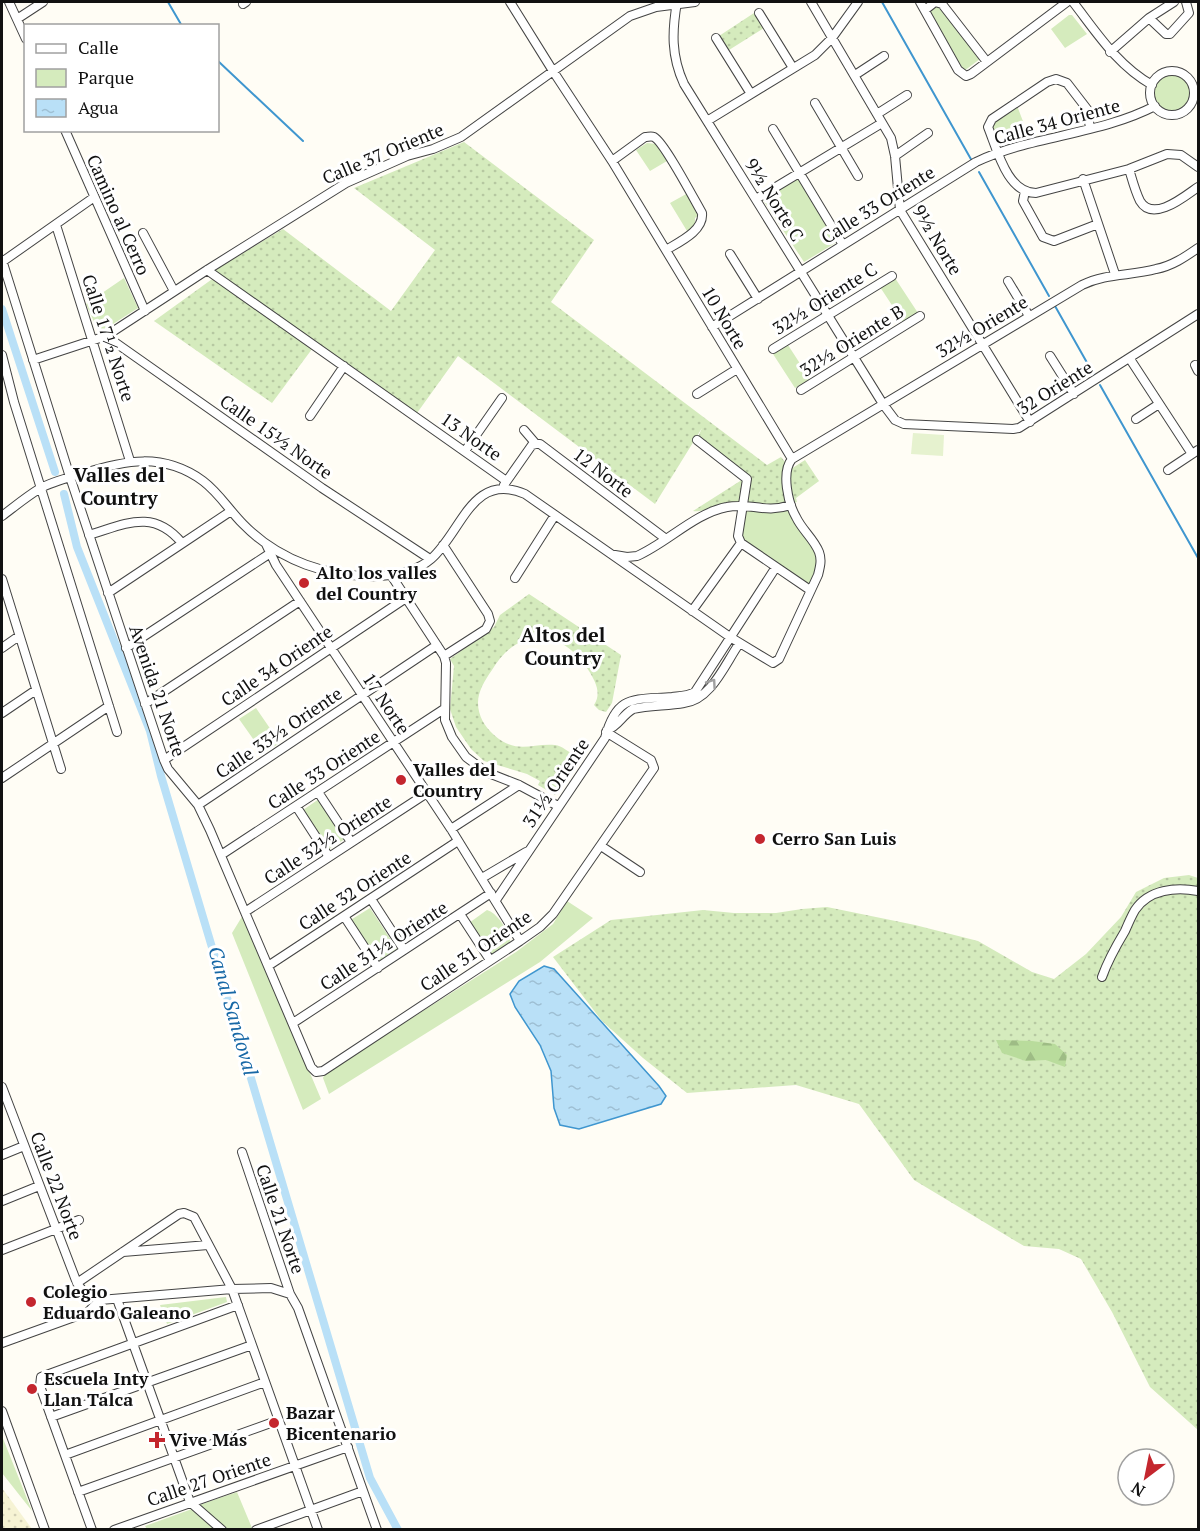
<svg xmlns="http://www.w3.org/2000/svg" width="1200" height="1531" viewBox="0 0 1200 1531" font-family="'PT Serif',serif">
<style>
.farmland{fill:url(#farmland-dots)}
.grass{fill:url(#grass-dots)}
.forest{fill:url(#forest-firs)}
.park{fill:#d5ebbd}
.pitch{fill:#e6f2cf}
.water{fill:url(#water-ripples);stroke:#3f96cf;stroke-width:1.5}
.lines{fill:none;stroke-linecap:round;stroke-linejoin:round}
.stream{stroke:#3f96cf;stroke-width:2}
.canal{stroke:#b9e0f7;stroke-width:8}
.minor-casing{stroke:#444;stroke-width:10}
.minor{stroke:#fff;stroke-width:8}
.oneway{stroke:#a0a0a0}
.poi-dot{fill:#c4262e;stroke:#fff;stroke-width:2}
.labels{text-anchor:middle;stroke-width:6;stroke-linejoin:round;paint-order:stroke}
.street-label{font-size:18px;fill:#111;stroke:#fff}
.poi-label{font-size:18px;font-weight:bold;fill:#111;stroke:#fff;text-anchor:start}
.neighbourhood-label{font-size:20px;font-weight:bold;fill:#111;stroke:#fff}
.water-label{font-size:20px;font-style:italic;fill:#1768a6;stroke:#fff}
</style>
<defs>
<pattern id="farmland-dots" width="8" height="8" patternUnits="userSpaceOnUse" patternTransform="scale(1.5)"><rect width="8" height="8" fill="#f6f3d4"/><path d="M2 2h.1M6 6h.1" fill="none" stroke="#d2cfb5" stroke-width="1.8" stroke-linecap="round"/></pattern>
<pattern id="grass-dots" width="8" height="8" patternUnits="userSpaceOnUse" patternTransform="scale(1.5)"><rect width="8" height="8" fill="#d5ebbd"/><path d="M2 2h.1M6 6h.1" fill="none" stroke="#b6c8a1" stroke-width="1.8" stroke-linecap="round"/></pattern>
<pattern id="forest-firs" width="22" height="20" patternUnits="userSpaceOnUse" patternTransform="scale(1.5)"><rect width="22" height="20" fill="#b9dc9c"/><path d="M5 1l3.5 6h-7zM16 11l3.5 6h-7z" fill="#9ebc85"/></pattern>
<pattern id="water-ripples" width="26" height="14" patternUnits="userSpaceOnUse" patternTransform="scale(1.5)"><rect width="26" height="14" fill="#b9e0f7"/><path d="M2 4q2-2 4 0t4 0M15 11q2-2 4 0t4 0" fill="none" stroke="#9ebfd3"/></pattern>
</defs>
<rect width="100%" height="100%" fill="#fffdf5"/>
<path class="farmland" d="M2 1488 32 1529H2Z"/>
<path class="grass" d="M754 13 764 28 729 50 719 36Z
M464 142 594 240 551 302 767 465 781 457 791 469 805 460 819 481 796 498 797 502C776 509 756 501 734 502 720 502 707 513 693 511L748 476 698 437 702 428 655 504 458 356 417 413 213 271 283 229 391 311 435 250 354 188Z
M215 277 315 345 272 403 154 321Z
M529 594 621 655 612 703 606 712 599 710 594 705C602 693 595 681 589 671 562 628 519 625 492 670 485 680 478 691 478 703 478 716 485 727 494 735 517 755 531 743 555 745 562 746 569 752 575 756L574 763 555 795 538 785 540 781 527 774 484 761 471 749 456 727 450 709 454 666 450 659 494 627 500 615Z
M1189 875 1198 878V1430L1150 1387 1112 1312 1081 1259 1059 1249 1024 1246 914 1180 859 1104 796 1085 687 1093 643 1058 602 1021 553 957 611 920 703 910 734 913H776L802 909 827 907 915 925 978 941 1032 972 1054 979 1086 954 1121 917 1136 892 1164 878Z"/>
<path class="forest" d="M996 1040 1032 1041 1055 1044 1067 1055 1065 1067 1046 1060 1026 1061 1002 1053Z"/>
<path class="park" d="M936 5 940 6 980 59 964 71 930 11V9Z
M1069 15H1072L1087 34 1065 48 1051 29Z
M1154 93a18 18 0 1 1 36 0a18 18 0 1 1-36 0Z
M1016 103 1024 124 992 136V119Z
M647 143 656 144 667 161 650 171 636 150Z
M798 178 837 242 804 262 763 200Z
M688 193 700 214 695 218V226L687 231 670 203Z
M124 278 138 308 99 333 86 304Z
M895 278 918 313 903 322 880 287Z
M788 345 810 379 795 388 773 354Z
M790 508 818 556 817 569 809 587 743 541 741 535 746 510Z
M256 708 280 743 263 753 239 719Z
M319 799 345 839 329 849 303 810Z
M567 901 593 918 540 962 329 1094 323 1078 325 1073 516 952 553 924Z
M370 908 397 949 377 962 349 921Z
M487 910C498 913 510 933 511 945L491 955 469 923Z
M243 915 321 1099 303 1110 232 933Z
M226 1297 227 1302 167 1324 160 1305Z
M2 1436 32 1511 2 1473Z
M237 1492 252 1528 227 1529 199 1505Z
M192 1509 216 1529H147L145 1526Z"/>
<path class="pitch" d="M913 433 944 435 943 456 911 454Z"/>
<path class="water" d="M544 966 554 969 659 1086 666 1096 661 1104 579 1129 560 1125 554 1108 551 1071 540 1045 515 1007 510 994 519 981Z"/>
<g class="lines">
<path class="stream" d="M168 2 182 26
M882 2 972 161
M218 61 303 141
M979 172 1049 296
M1055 306 1094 375
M1100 385 1198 558"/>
<path class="canal" d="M2 309 55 472
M64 494 77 547 150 731 161 776 370 1478 398 1530"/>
<g class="minor-casing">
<path id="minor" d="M9 2 26 39
M510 2 553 71 612 161 792 459
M677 2C672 31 671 56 684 84L883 404 895 420 904 424 1013 429 1019 428 1198 314
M811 2 891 138 895 156 900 210 1030 422
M920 2 958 70 966 76 971 74 1067 2
M1073 2C1097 33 1117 65 1152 85
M243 4 246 2
M925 10 935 2 942 4 987 62
M759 13 793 68
M1149 18 1166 34H1170L1189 13 1186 2
M17 19 43 2
M716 38 751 94
M1110 52 1149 18 1174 2
M1150 93a22 22 0 1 1 44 0a22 22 0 1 1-44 0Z
M855 75 884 56
M815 103 858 176
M877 114 907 95
M707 121 815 55 832 38 858 2
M1090 128 1087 109 1067 83 1056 79 1047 82 992 119 988 127C997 149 1007 193 1036 193L1129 169 1167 154 1181 155 1198 167
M773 129 843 245
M65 130 145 311
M895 156 928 133
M612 161 645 137C648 137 651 136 654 137 664 142 695 201 702 213 704 231 679 242 666 250
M1129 169C1132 179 1135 191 1140 201 1153 223 1185 196 1198 187
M1083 179 1115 274
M1025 191 1023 201 1043 237 1054 241 1098 224
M756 199 882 123
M56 225 130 461
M143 233 174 291
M730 254 758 299
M2 260 70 477 164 760 168 769 198 805 210 830 311 1067 316 1072 323 1071 520 941 540 927 553 914 654 768 651 760 606 732
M2 262 93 198
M207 270 505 480
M1008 281 1029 316
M712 327 976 162C1033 135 1099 135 1155 106
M106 336 322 488 430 559
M773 349 892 276
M2 355 14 402 117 732
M1050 356 1074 394
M1130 359 1192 454
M33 360 106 336 207 270 346 183 407 156 433 149 461 137 630 16 656 7 695 2
M1195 365 1198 371
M801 390 920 316
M697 394 737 369
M310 416 344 366
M1136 419 1159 404
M524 430 536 444H540L666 539
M697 440 747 479 738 536 741 543 810 590
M465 451 502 398
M1168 470 1198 450
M504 485 532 445 536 444
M2 516C14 507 26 497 39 489 51 482 67 478 81 474 125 460 163 452 203 481 219 493 229 510 243 524 279 561 329 578 379 576 397 575 417 571 431 559 462 532 472 471 525 494L730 637 773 663 779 659 818 575C820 567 822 560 819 552 814 539 802 530 796 517 788 503 781 472 792 459L1082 285C1106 273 1131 276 1156 269 1172 266 1185 257 1198 248
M89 535C126 524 153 508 182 543
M266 544 276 565 451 829 520 941
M443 545 488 614 490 621 486 629 444 656
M615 555 627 557 637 556C667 543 695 513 727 507 750 502 764 514 791 505
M391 575 444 656 446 663 445 720 452 737 466 757 486 772 519 785 558 806
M515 578 555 515
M2 579 61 769
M108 593 231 511
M692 611 741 543
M2 648 19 636
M126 648 269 554
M145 704 300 601
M2 713 36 690
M607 730C618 727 622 715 633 709 649 705 667 706 684 703 711 700 725 664 739 644
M164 760 406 598
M2 778 109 706
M318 792 351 842
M198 805 437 645
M296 806 329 857
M451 829 519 785
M601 846 640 872
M221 855 444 709
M482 878 526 852
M371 899 404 950
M496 900 605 738C617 694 633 700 672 697 681 696 688 696 695 692L776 567
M245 912 427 793
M460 914 490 960
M344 916 378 968
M268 966 458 841
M1102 977C1108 960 1116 946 1125 931 1128 924 1131 917 1135 910 1149 889 1176 887 1198 891
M293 1023 491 893
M2 1087 77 1283 85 1294 100 1300 232 1289 271 1288 290 1294
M242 1152 290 1294 298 1308 377 1530
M2 1155 24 1146
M2 1201 39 1186
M2 1250 79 1220
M123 1252 208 1245
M77 1283 179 1214 184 1213 194 1217 232 1289 318 1530
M117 1299 190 1502 222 1530
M2 1343 88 1312 100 1300
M2 1411 45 1530
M51 1417 252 1345
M65 1455 265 1382
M78 1492 279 1420
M92 1530 40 1386 41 1377 238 1305
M114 1530 348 1447
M256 1530 363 1491"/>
</g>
<use href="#minor" class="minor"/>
</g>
<defs><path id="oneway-chevron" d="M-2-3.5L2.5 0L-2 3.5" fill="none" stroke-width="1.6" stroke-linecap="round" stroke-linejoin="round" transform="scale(1.5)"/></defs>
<use class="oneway" href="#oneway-chevron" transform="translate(712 683) rotate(-55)"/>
<g class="poi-dot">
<circle cx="304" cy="583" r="6"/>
<circle cx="401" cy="780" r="6"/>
<circle cx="760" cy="839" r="6"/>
<circle cx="31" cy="1302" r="6"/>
<circle cx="32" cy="1389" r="6"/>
<circle cx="274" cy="1423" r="6"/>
<path d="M154 1431h6v6h6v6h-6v6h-6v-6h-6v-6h6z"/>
</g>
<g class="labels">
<g class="street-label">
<text transform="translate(1057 122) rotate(-15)" y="6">Calle 34 Oriente</text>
<text transform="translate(383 154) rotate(-23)" y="6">Calle 37 Oriente</text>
<text transform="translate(774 200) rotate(58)" y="6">9½ Norte C</text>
<text transform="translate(878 205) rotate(-32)" y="6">Calle 33 Oriente</text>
<text transform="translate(118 215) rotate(66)" y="6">Camino al Cerro</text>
<text transform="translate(937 240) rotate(59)" y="6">9½ Norte</text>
<text transform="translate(825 299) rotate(-32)" y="6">32½ Oriente C</text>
<text transform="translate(724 318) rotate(59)" y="6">10 Norte</text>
<text transform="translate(982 327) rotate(-31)" y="6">32½ Oriente</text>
<text transform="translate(108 338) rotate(72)" y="6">Calle 17½ Norte</text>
<text transform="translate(852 341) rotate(-32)" y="6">32½ Oriente B</text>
<text transform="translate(1055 388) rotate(-32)" y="6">32 Oriente</text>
<text transform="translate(276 437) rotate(35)" y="6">Calle 15½ Norte</text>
<text transform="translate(471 437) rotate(35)" y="6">13 Norte</text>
<text transform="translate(603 473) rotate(37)" y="6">12 Norte</text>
<text transform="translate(277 666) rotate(-34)" y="6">Calle 34 Oriente</text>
<text transform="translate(157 691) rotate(71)" y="6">Avenida 21 Norte</text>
<text transform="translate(386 704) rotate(56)" y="6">17 Norte</text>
<text transform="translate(279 733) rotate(-34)" y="6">Calle 33½ Oriente</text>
<text transform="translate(324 770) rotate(-33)" y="6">Calle 33 Oriente</text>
<text transform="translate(556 783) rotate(-56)" y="6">31½ Oriente</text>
<text transform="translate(328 840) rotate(-33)" y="6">Calle 32½ Oriente</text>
<text transform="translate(355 891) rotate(-33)" y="6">Calle 32 Oriente</text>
<text transform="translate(384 946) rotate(-33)" y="6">Calle 31½ Oriente</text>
<text transform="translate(476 951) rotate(-34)" y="6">Calle 31 Oriente</text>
<text transform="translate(56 1186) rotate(69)" y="6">Calle 22 Norte</text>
<text transform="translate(280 1219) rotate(71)" y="6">Calle 21 Norte</text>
<text transform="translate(209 1480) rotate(-19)" y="6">Calle 27 Oriente</text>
</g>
<g class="poi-label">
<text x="316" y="579">Alto los valles<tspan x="316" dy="21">del Country</tspan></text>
<text x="413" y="776">Valles del<tspan x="413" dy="21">Country</tspan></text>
<text x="772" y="845">Cerro San Luis</text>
<text x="43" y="1298">Colegio<tspan x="43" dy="21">Eduardo Galeano</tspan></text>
<text x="44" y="1385">Escuela Inty<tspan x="44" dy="21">Llan Talca</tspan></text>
<text x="286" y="1419">Bazar<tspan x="286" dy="21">Bicentenario</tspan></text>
<text x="169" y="1446">Vive Más</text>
</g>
<g class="neighbourhood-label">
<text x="119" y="482">Valles del<tspan x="119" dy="23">Country</tspan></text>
<text x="563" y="642">Altos del<tspan x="563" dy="23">Country</tspan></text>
</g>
<g class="water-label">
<text transform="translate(233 1011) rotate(74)" y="7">Canal Sandoval</text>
</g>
</g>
<rect width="1200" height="1531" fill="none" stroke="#111111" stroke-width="6"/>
<rect x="24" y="24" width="195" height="108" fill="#ffffff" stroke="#a0a0a0" stroke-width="1.5"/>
<rect x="36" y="44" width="30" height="9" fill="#ffffff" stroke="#a0a0a0" stroke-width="1.5"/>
<text x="78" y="54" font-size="18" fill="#111111">Calle</text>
<rect x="36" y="69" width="30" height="18" fill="#d5ebbd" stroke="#a0a0a0" stroke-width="1.5"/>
<text x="78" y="84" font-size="18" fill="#111111">Parque</text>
<rect x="36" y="99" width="30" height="18" fill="url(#water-ripples)" stroke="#a0a0a0" stroke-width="1.5"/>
<text x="78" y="114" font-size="18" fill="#111111">Agua</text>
<g transform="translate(1146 1477) rotate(212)"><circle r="28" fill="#ffffff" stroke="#a0a0a0" stroke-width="1.5"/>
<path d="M0-4.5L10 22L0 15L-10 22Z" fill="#c4262e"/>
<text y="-9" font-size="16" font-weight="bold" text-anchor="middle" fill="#111111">N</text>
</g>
</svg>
